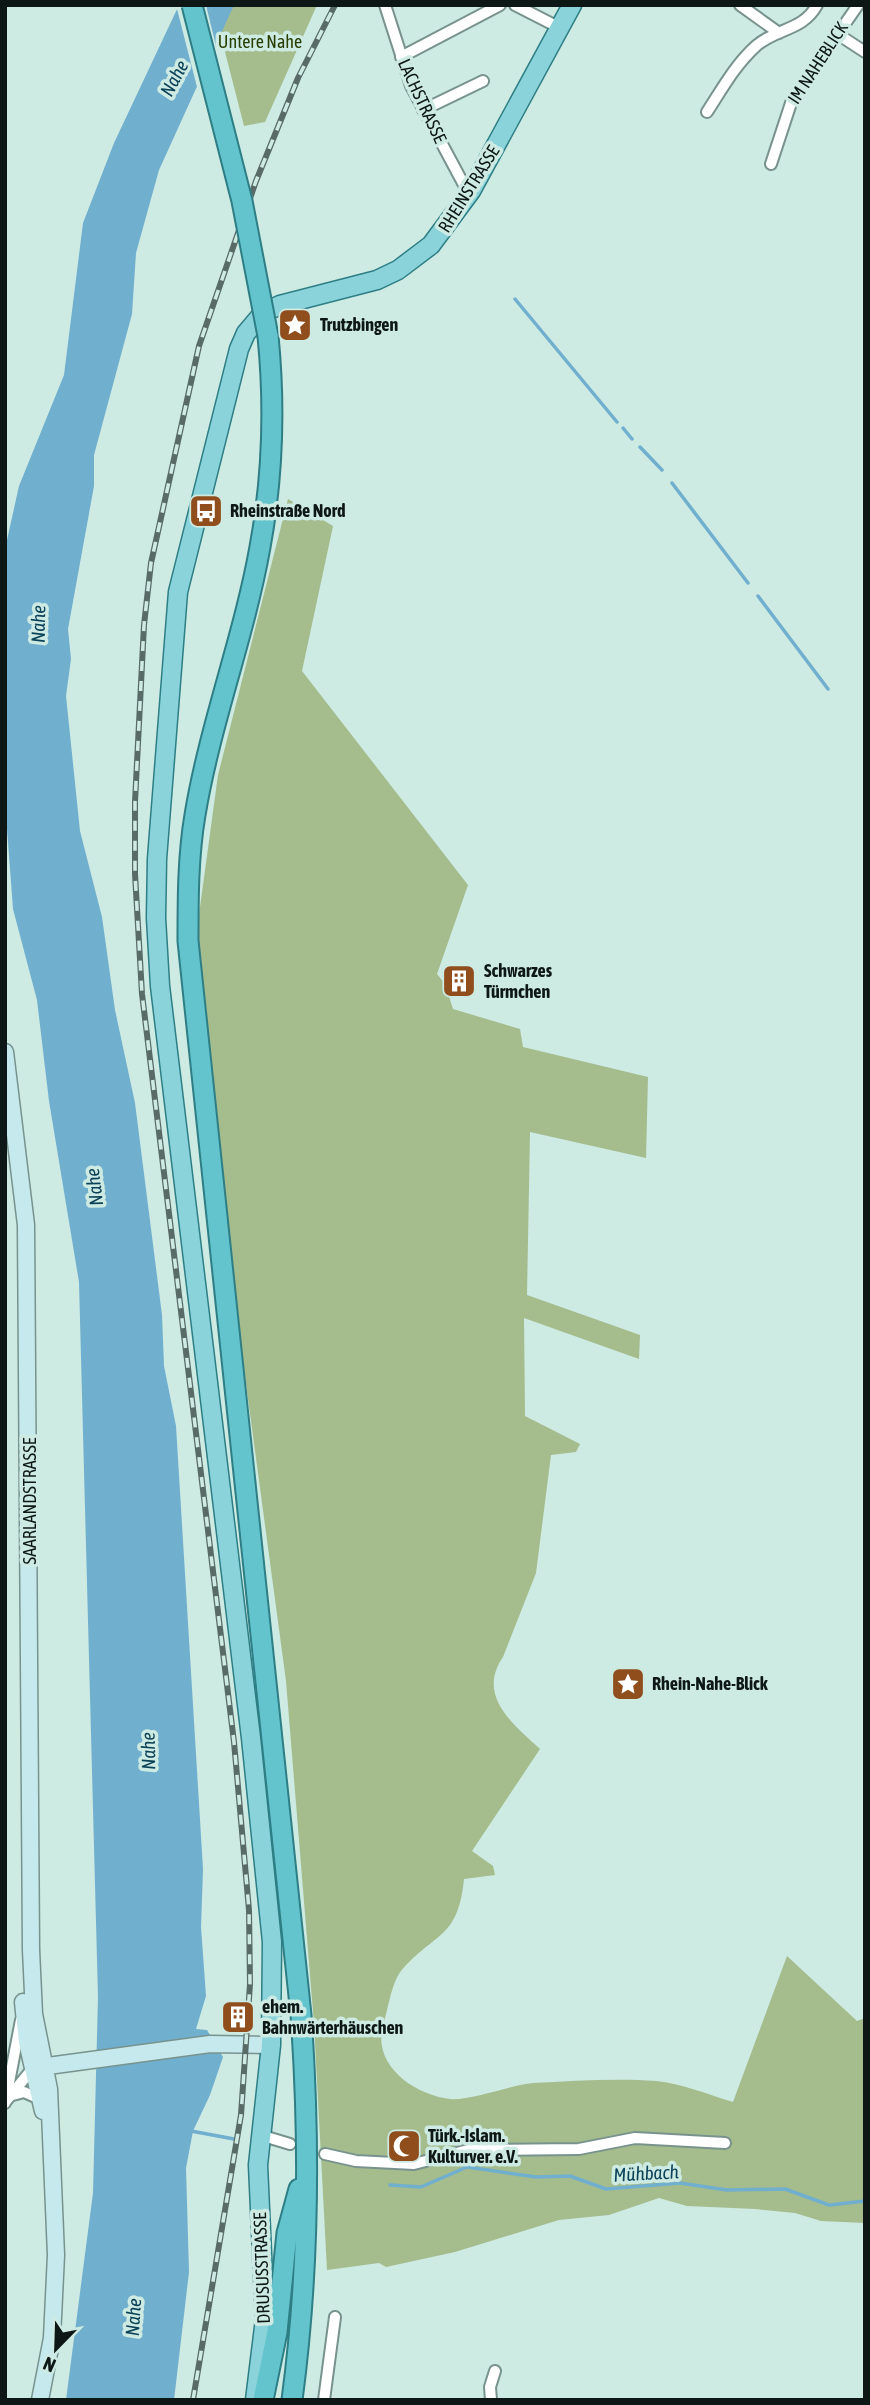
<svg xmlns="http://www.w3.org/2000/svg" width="870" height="2405" viewBox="0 0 870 2405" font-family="'Asap Condensed',sans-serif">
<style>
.green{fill:#a5bc8d}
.water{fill:#70afce}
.pier{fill:#cdeae3}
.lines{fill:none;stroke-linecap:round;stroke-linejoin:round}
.stream{stroke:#70afce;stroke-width:3.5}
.minor-casing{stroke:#78938d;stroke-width:14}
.secondary-casing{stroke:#78938d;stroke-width:19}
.primary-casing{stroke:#2d7e85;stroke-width:21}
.trunk-casing{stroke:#2d7e85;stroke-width:23}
.minor{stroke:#fff;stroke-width:10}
.secondary{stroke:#c5e9ed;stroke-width:16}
.primary{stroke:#8bd3da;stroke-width:18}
.trunk{stroke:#64c4ce;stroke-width:19}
.rail-casing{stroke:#596b67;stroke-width:6}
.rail{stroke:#cdeae3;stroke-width:3.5;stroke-dasharray:10;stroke-linecap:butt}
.trunk-bridge-casing{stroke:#2d7e85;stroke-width:23;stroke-linecap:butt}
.trunk-bridge{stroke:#64c4ce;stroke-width:19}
.labels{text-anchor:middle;stroke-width:7;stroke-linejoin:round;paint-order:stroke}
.park-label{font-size:18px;fill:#283e01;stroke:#cdeae3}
.street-label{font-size:18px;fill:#0d1715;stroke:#cdeae3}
.poi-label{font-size:18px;font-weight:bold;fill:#0d1715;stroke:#cdeae3;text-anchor:start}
.water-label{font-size:19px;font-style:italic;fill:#0b4257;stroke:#cdeae3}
</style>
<rect width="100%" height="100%" fill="#cdeae3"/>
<path class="green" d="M213 5H317L265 122 244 126Z
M288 499 333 526 302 671 468 885 437 974 445 984 453 1009 520 1029 523 1047 648 1077 646 1158 530 1132 527 1295 640 1335 639 1359 524 1318 525 1416 580 1444 576 1452 551 1455 536 1573 503 1657C476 1696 514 1725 540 1749L472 1851 493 1866 495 1875 464 1879C458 1940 434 1932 401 1971 391 1984 388 2010 383 2026 372 2065 414 2095 450 2099 470 2101 510 2085 533 2083 573 2081 617 2078 656 2081 681 2083 709 2095 733 2102L787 1956 857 2021 865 2018V2223L821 2221 795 2213 755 2209 687 2206 659 2198 609 2215 559 2220 455 2252 386 2267 379 2263 327 2270 314 2024 286 1681 232 1280 197 929 218 775Z"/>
<path class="water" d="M179 5H234L159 170 136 253 132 314 94 455V486L68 629 71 659 66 696 80 831 102 917 115 1010 135 1103 162 1315 164 1366 176 1426 203 1869 201 1927 206 1996 196 2029 207 2030 223 2057 210 2095 193 2131 186 2168 189 2272 174 2400H66L93 2193 98 1997 79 1282 49 1101 37 1000 13 909 5 802V549L19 486 64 375 83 223 114 143Z"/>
<path class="pier" d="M176 5H206L217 50 198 91Z"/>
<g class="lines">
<path class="stream" d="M515 299 617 422
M623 428 632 439
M640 447 662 470
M672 483 748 583
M758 596 828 689
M191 2131 234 2139
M390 2185 421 2187 467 2167 536 2177 570 2176 606 2189 680 2183 727 2190 785 2189 829 2205 865 2201"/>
<g class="minor-casing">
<path id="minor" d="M385 5 411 86 464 185 471 191
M515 5 560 28
M740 5 779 33
M836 33 865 52
M401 57 500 5
M423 110 483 81
M707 112C722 89 735 65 756 46 776 28 803 31 817 5
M771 164 792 100 858 5
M9 2096 24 2092 40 2099
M6 2101 33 2068
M5 2103 21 2020
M260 2135 290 2144
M325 2154 356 2161 414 2164 468 2150 579 2149 635 2138 725 2143
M324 2400 335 2317
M491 2400 490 2387 495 2371"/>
</g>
<g class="secondary-casing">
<path id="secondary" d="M5 1052 26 1225 31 1950 34 2014 49 2089 56 2255 52 2338 40 2400
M23 2002 27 2042 43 2111
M33 2068 210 2044 271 2045"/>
</g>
<g class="primary-casing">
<path id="primary" d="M255 2400 265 2319 258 2165 271 2045 272 1942 251 1738 160 986 156 918 157 859 178 592 239 349 246 333 263 313 280 305 377 280 398 270 431 245 471 191 572 5"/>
</g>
<g class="trunk-casing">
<path id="trunk" d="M268 336C275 407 273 476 260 547 244 637 210 724 195 815 188 856 188 899 188 941L301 2015C310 2143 309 2273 292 2400
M263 2400 277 2332 287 2233 299 2189"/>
</g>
<use href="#minor" class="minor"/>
<use href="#secondary" class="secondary"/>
<use href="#primary" class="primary"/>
<use href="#trunk" class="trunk"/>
<g class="rail-casing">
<path id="rail" d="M193 2400 241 2115 250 1984 249 1910 234 1742 142 994 135 874V802L144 625 151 563 199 346 256 181 298 78 335 5"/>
</g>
<use href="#rail" class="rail"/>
<g class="trunk-bridge-casing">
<path id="trunk-bridge" d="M192 5 242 201 268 336"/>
</g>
<use href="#trunk-bridge" class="trunk-bridge"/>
</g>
<defs>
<g id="sight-square" transform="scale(1.75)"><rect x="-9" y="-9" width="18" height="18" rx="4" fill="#904e1c" stroke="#cdeae3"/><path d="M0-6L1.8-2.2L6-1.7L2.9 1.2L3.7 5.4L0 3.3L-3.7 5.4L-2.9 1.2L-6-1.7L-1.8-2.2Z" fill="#fff"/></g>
<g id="bus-square" transform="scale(1.75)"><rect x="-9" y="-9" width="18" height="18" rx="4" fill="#904e1c" stroke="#cdeae3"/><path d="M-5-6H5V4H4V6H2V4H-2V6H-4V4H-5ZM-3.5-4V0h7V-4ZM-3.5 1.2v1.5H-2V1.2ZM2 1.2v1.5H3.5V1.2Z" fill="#fff"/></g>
<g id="building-square" transform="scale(1.75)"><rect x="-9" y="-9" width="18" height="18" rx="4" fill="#904e1c" stroke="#cdeae3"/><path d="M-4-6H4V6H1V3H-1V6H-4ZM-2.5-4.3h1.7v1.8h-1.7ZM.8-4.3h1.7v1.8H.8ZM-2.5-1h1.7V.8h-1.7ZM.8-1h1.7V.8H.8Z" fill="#fff"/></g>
<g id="mosque-square" transform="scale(1.75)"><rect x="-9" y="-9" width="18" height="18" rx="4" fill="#904e1c" stroke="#cdeae3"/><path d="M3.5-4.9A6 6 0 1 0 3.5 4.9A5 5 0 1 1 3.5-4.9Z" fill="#fff"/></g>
</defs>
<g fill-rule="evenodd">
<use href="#sight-square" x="295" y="325"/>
<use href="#bus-square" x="206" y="511"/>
<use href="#building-square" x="459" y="981"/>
<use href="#sight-square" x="628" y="1684"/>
<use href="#building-square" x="238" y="2017"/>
<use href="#mosque-square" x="404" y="2146"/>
</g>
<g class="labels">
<g class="park-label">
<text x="260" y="48">Untere Nahe</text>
</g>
<g class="street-label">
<text transform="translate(818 63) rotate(-57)" y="6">IM NAHEBLICK</text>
<text transform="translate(422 101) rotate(65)" y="6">LACHSTRASSE</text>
<text transform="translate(469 189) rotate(-58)" y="6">RHEINSTRASSE</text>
<text transform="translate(30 1501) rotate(-90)" y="6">SAARLANDSTRASSE</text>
<text transform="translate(262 2268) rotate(-92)" y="6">DRUSUSSTRASSE</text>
</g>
<g class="poi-label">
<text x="320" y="331">Trutzbingen</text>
<text x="230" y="517">Rheinstraße Nord</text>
<text x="484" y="977">Schwarzes<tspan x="484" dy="21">Türmchen</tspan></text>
<text x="652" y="1690">Rhein-Nahe-Blick</text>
<text x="262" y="2013">ehem.<tspan x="262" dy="21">Bahnwärterhäuschen</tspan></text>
<text x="428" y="2142">Türk.-Islam.<tspan x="428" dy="21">Kulturver. e.V.</tspan></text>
</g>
<g class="water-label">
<text transform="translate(174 78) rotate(-62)" y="7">Nahe</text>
<text transform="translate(38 624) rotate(-89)" y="7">Nahe</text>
<text transform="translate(94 1187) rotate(-97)" y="7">Nahe</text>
<text transform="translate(148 1751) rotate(-91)" y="7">Nahe</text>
<text transform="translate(646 2173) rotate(-3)" y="7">Mühbach</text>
<text transform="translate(133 2317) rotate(-86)" y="7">Nahe</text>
</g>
</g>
<rect width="870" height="2405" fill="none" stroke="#0d1715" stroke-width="14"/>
<g transform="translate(56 2349) rotate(203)" stroke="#cdeae3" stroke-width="5" paint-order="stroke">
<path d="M0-5L12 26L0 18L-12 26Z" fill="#0d1715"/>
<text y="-10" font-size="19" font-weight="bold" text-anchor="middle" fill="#0d1715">N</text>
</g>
</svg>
